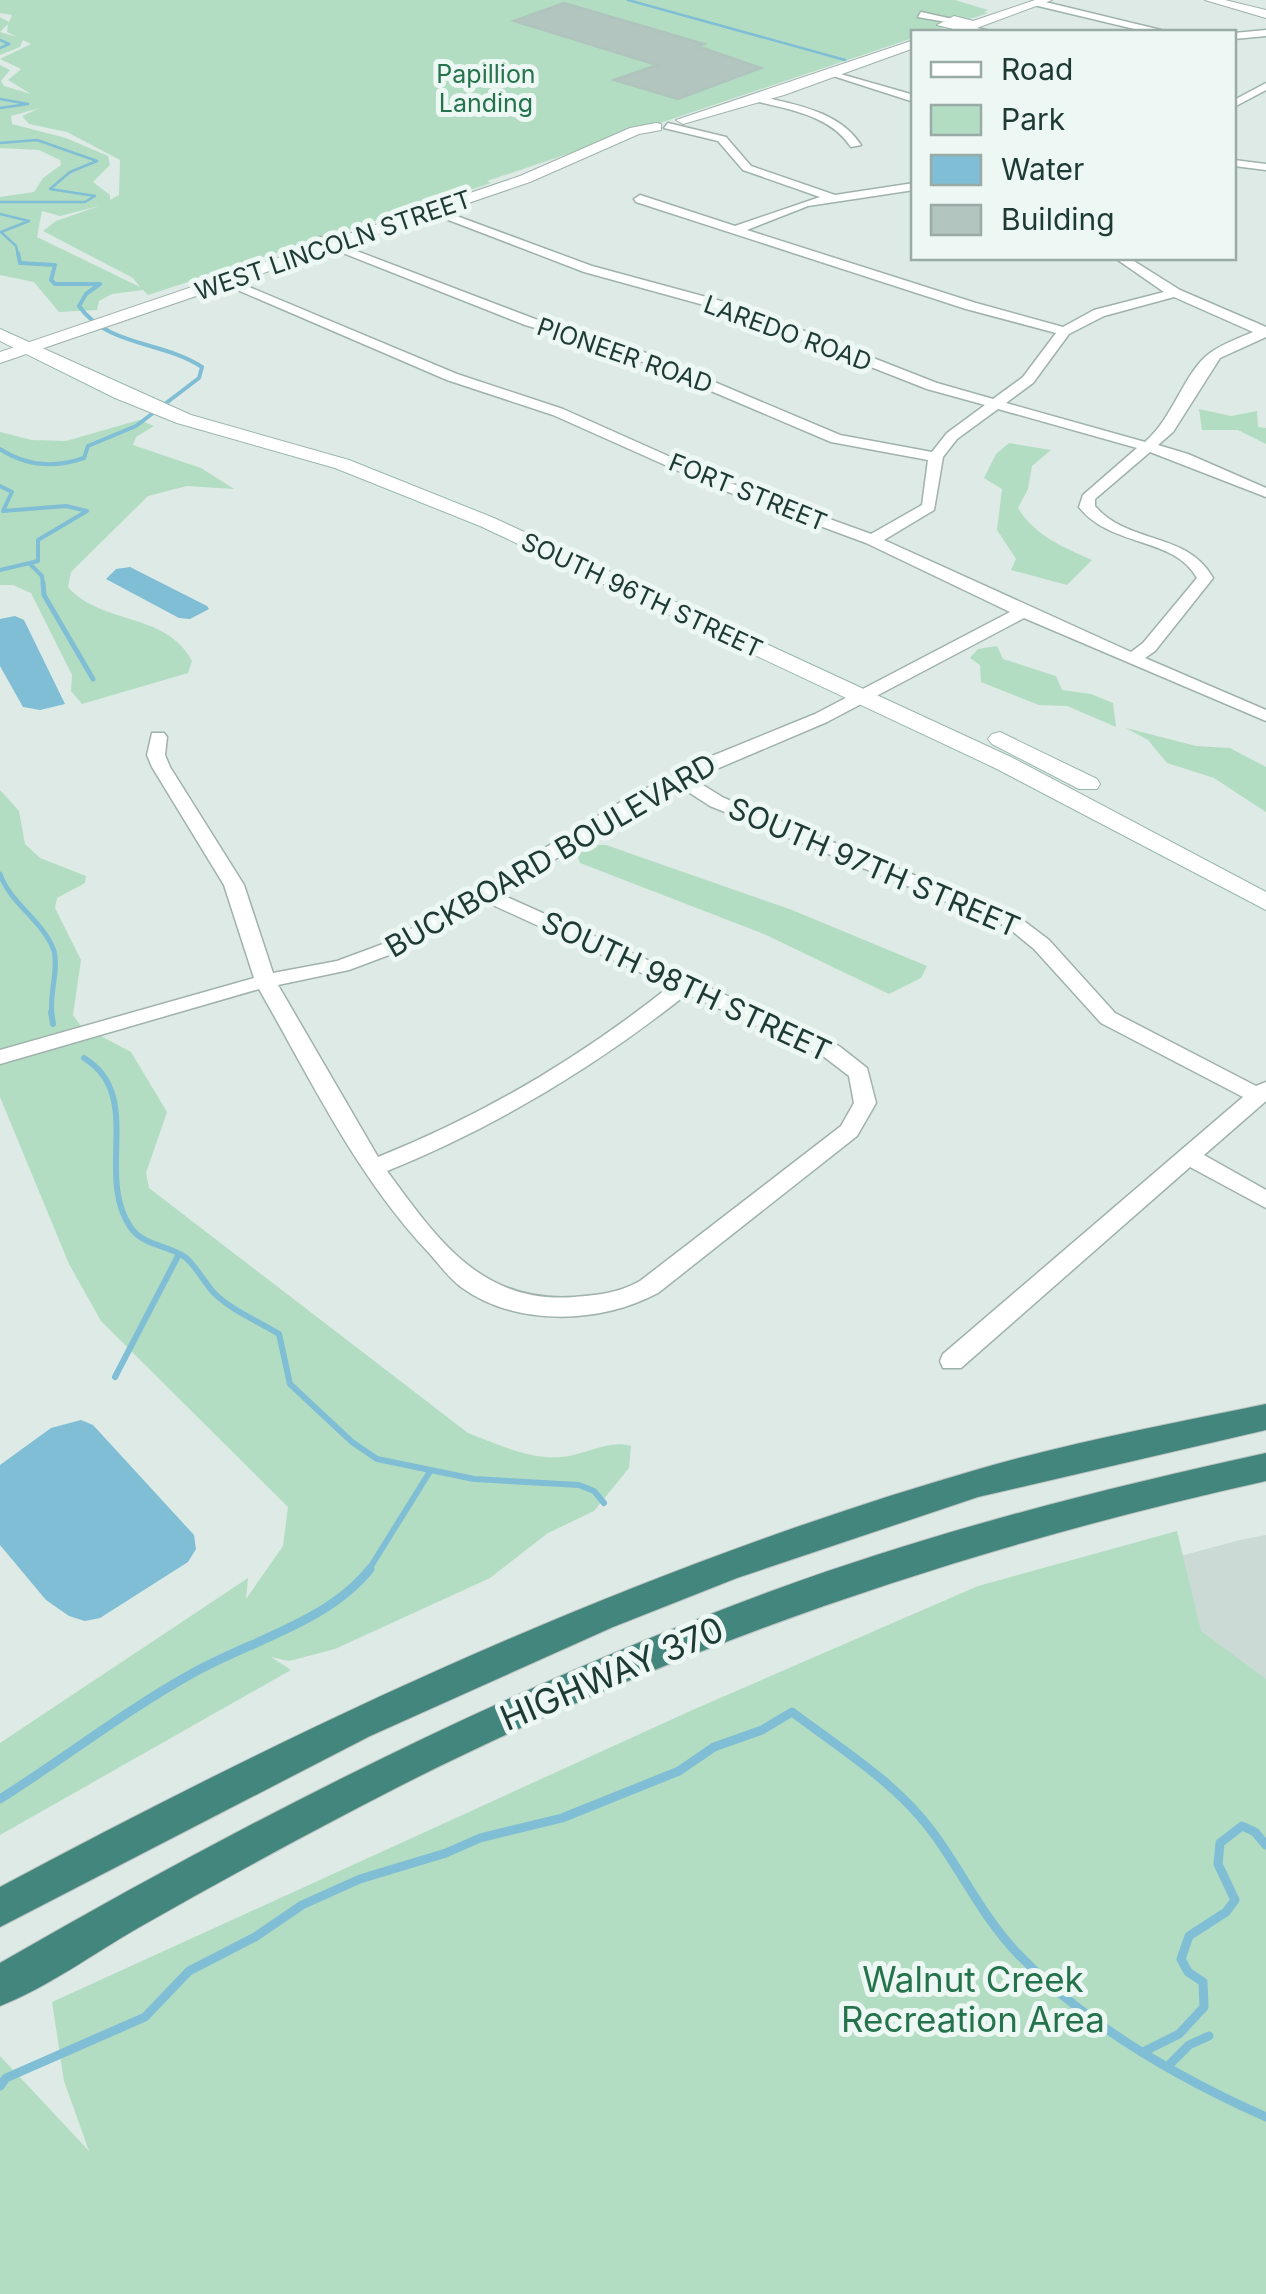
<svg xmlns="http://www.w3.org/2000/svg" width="1266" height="2294" viewBox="0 0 1266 2294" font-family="Inter,sans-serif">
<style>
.built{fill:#cbdad5}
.green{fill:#b3ddc3;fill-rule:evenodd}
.water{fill:#7fbed4}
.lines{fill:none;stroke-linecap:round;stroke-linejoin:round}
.stream-far4{stroke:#7fbed4;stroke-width:2.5}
.stream-far3{stroke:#7fbed4;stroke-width:4}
.stream-far2{stroke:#7fbed4;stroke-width:5}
.stream-far1{stroke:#7fbed4;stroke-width:6}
.stream{stroke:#7fbed4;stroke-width:9}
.building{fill:#b2c5bf;stroke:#afc4bd;stroke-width:2.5}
.minor-casing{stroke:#a0b2ad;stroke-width:3}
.tertiary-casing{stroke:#a0b2ad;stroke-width:2}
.secondary-casing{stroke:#9bb7af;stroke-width:2}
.trunk-casing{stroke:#bcc4c2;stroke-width:2}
.minor{fill:#fff;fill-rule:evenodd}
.tertiary{fill:#fff;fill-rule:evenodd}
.secondary{fill:#fff;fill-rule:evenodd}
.trunk{fill:#43867d;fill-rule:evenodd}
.labels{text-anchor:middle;stroke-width:10;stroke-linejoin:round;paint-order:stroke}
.far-park-label{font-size:25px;fill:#25734c;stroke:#edf7f3}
.far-street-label{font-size:25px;fill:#1e3a35;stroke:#edf7f3}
.street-label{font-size:30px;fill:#1e3a35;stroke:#edf7f3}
.near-street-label{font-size:35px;fill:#1e3a35;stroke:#edf7f3}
.near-park-label{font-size:35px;fill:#25734c;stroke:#edf7f3}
</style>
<rect width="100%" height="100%" fill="#ddeae5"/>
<path class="built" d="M1266 1535V1709L1057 1589 1240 1540Z"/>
<path class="green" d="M0 0H955L988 10 984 12 988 13 931 32H914L913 38 487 181 491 183 148 295 143 290 112 294 99 301 97 310 59 312 34 282 0 275V197L34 192 43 178 61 165 60 160 39 150 0 148V65L10 70 1 81 4 86 31 94 8 80 21 69 0 59 31 44 23 40 20 47 0 55V32L17 37 7 32 8 24 0 32V17L9 22 12 15 0 13ZM40 108 22 116 29 124 67 132 120 160 119 195 110 200V195L93 182 110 165 108 156 66 138 12 124 11 116ZM99 206 56 221 43 231 133 278 140 287 37 237 42 211 60 216Z
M1199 409 1231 416 1257 411 1258 427 1266 428V444L1238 430H1202Z
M139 420 154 426 136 437 133 445 201 468 234 489 187 486 148 496 71 572 68 587C101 625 167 612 192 661L188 673 82 704 71 691 72 675 31 593 13 585H0V432L32 440 66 441Z
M1009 443 1051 450 1032 466 1028 489 1018 508C1035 536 1063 547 1092 560L1067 585 1011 570 1016 559 997 530 1002 489 984 478 996 454Z
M997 646 1003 659 1056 676 1062 690 1091 694 1113 703 1116 727 1067 706 1039 705 981 682 980 665 970 658 978 649Z
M1126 728 1196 746 1230 748 1266 767V812L1214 778 1167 763 1148 740Z
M0 790 19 811 25 844 40 858 86 876 85 883 57 898 55 908 81 960 73 1015 80 1025 131 1052 167 1112 146 1173 149 1188 468 1433C499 1445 528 1459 561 1457 583 1456 610 1439 631 1446L629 1468 594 1511 548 1533 490 1578 335 1649 289 1661 271 1657 291 1670 0 1835V1743L248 1578 246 1599 283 1546 288 1507 101 1321 69 1264 0 1097Z
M592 845H606L792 910 927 966 921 978 889 994 764 934 580 863 577 855Z
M1177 1531 1201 1631 1266 1679V2294H0V2056L89 2151 64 2081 52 2002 688 1712 978 1586Z"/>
<path class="water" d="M130 567 207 606 209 609 190 619 179 618 106 579 116 569Z
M15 616 24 620 65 704 40 710 23 707 0 666V619Z
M81 1420 93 1425 194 1535 196 1549 188 1562 100 1618 85 1621 69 1616 46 1600 0 1545V1465L51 1428Z"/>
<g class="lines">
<path class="stream-far4" d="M628 0 845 60
M0 40 9 44 0 48
M0 99 28 104 0 108
M0 143 37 140 97 161 70 172 50 189 95 196 85 202H0
M0 214 29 221 1 232 16 246 18 255"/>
<path class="stream-far3" d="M0 449C26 466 55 468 84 458L88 446 136 426 199 378 202 367C163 341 108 347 79 306L86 294 100 284H55L51 280 55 265 20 263 18 253
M0 486 12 492 3 511 66 506 87 511 38 540V561L0 570
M31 565 42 576 43 585"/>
<path class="stream-far2" d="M43 583 44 595 93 679
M0 874C11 905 44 921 54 951 59 970 49 994 52 1014"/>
<path class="stream-far1" d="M51 1012 53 1024
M84 1058C145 1095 94 1176 131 1228 144 1246 168 1245 185 1257 196 1266 204 1282 214 1293 231 1310 258 1321 279 1334L290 1384 352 1442 377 1459 474 1479 579 1485 594 1491 604 1503
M115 1377 179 1254
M368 1571 429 1473"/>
<path class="stream" d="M0 1799C65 1758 126 1710 193 1673 250 1641 328 1622 370 1569
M1145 2051 1179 2034 1204 2007 1203 1982 1188 1972 1181 1959 1189 1936 1226 1912 1235 1900 1218 1864 1220 1843 1242 1826 1255 1832 1266 1845
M1169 2065 1189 2045 1209 2036
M0 2086 6 2078 145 2017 189 1971 255 1937 302 1905 360 1879 446 1853 480 1838 562 1818 679 1771 714 1747 762 1730 792 1712C840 1748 895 1782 931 1830 962 1871 982 1917 1019 1955 1087 2026 1176 2077 1266 2117"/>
</g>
<path class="building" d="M564 3 704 44 697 46 761 68 678 99 614 80 657 65 514 21Z"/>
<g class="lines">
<g class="minor-casing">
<path id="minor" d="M1037 0 1161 30 1162 32H1147L1034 5Z
M921 12 957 20 952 23 918 17Z
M968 26 995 32 965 31Z
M1266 30V36L1234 39V33Z
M830 71 914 95V102L830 75Z
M1266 83V90L1234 107V100Z
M759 96C796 105 839 111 861 145L851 147C830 115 790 110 755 101Z
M668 123 726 137 751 166 835 195 914 183V190L808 206 747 230 976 303 1063 327 1094 310 1164 292 1115 258H1129L1180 290 1266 327V337L1220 358 1173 432 1158 445 1188 454 1266 488V497L1150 452 1095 499V506C1128 545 1187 531 1213 578L1155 651 1145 658 1266 710V721L1024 618 827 722 693 779 724 798 1020 918 1049 940 1115 1013 1256 1086 1266 1082V1101L1204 1155 1266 1190V1208L1190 1167 961 1368H943L940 1361 943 1354 1243 1097 1101 1023 1034 949 1006 926 710 806 679 786 498 893 839 1046 867 1068 876 1103 857 1136 658 1293C600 1324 516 1327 461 1287 449 1278 439 1264 429 1253 357 1177 311 1080 259 989L0 1064V1050L254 978 224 885 152 767 147 755 152 733H164L167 737 165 755 170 767 244 885 273 973 337 961 391 941 629 797 707 758 815 714 1010 612 866 543 712 486 553 415 447 380 219 282 230 279 457 374 563 409 722 480 871 534 922 505 928 460 831 442 624 354 525 325 310 240 320 237 535 319 634 348 840 435 932 452 947 433 985 405 927 389 733 313 584 272 425 211 435 208 592 266 743 307 937 383 993 399 1023 377 1056 333 966 309 636 202 634 199 640 195 735 226 820 197 743 170 718 141 664 128ZM1174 297 1253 332C1239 338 1222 344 1210 353 1184 372 1174 417 1145 442L1006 403 1033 383 1069 334 1104 316ZM998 409 1137 448 1083 495 1079 507C1111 548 1174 536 1197 578L1143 643 1131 652 884 540 934 510 943 457 957 439ZM484 901 670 986C581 1057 484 1115 378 1157L278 985 349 970 405 949ZM687 994 823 1056 849 1076 854 1103 841 1126 640 1281C618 1293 600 1295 574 1297 481 1304 437 1239 387 1171 496 1127 595 1067 687 994Z
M1234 160 1266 164V170L1234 166Z"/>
</g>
<g class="tertiary-casing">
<path id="tertiary" d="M1035 0H1052L966 32 937 25 954 16 973 21Z
M1205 0H1225L1266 10V18Z
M914 40V48L784 95 683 124 676 120Z
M656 123 661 124V130L639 134 530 182 0 363V352L520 176 630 128Z"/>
</g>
<g class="secondary-casing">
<path id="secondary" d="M0 329 191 415 349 460 494 518 1013 758 1266 892V910L995 768 480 526 335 468 177 423 115 398 0 341Z
M1000 732 1097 779 1100 784 1097 789H1079L992 744 988 739 992 734Z"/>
</g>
<g class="trunk-casing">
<path id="trunk" d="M1266 1404V1430L978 1497 737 1578 613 1627 370 1736 0 1927V1887C314 1719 636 1568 979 1469 1073 1442 1170 1424 1266 1404Z
M1266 1453V1481C964 1548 674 1647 398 1787 310 1832 224 1879 138 1928 93 1954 48 1987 0 2006V1963C250 1819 506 1688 777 1589 936 1531 1101 1489 1266 1453Z"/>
</g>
<use href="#minor" class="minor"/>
<use href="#tertiary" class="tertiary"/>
<use href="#secondary" class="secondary"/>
<use href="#trunk" class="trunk"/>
</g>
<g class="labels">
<g class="far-park-label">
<text x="486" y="83">Papillion<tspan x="486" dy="29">Landing</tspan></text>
</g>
<g class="far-street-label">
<text transform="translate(333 245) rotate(-19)" y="9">WEST LINCOLN STREET</text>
<text transform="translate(788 333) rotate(20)" y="9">LAREDO ROAD</text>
<text transform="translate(625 355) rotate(19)" y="9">PIONEER ROAD</text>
<text transform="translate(748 492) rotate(22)" y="9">FORT STREET</text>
<text transform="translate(642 595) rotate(25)" y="9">SOUTH 96TH STREET</text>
</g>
<g class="street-label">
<text transform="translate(551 856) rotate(-30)" y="10">BUCKBOARD BOULEVARD</text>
<text transform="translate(874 868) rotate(23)" y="10">SOUTH 97TH STREET</text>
<text transform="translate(686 987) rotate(25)" y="10">SOUTH 98TH STREET</text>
</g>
<g class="near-street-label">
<text transform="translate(612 1674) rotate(-23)" y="12">HIGHWAY 370</text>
</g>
<g class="near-park-label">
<text x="973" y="1992">Walnut Creek<tspan x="973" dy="40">Recreation Area</tspan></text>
</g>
</g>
<rect x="911" y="30" width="325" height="230" fill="#edf7f3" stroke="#9aaba7" stroke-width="2.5"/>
<rect x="931" y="62" width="50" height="15" fill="#ffffff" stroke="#9aaba7" stroke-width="2.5"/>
<text x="1001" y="80" font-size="30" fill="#1e3a35">Road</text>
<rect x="931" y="105" width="50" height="30" fill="#b3ddc3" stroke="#9aaba7" stroke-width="2.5"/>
<text x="1001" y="130" font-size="30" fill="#1e3a35">Park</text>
<rect x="931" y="155" width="50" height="30" fill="#7fbed4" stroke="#9aaba7" stroke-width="2.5"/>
<text x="1001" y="180" font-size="30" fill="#1e3a35">Water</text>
<rect x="931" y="205" width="50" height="30" fill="#b2c5bf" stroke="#9aaba7" stroke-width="2.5"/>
<text x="1001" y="230" font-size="30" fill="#1e3a35">Building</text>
</svg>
